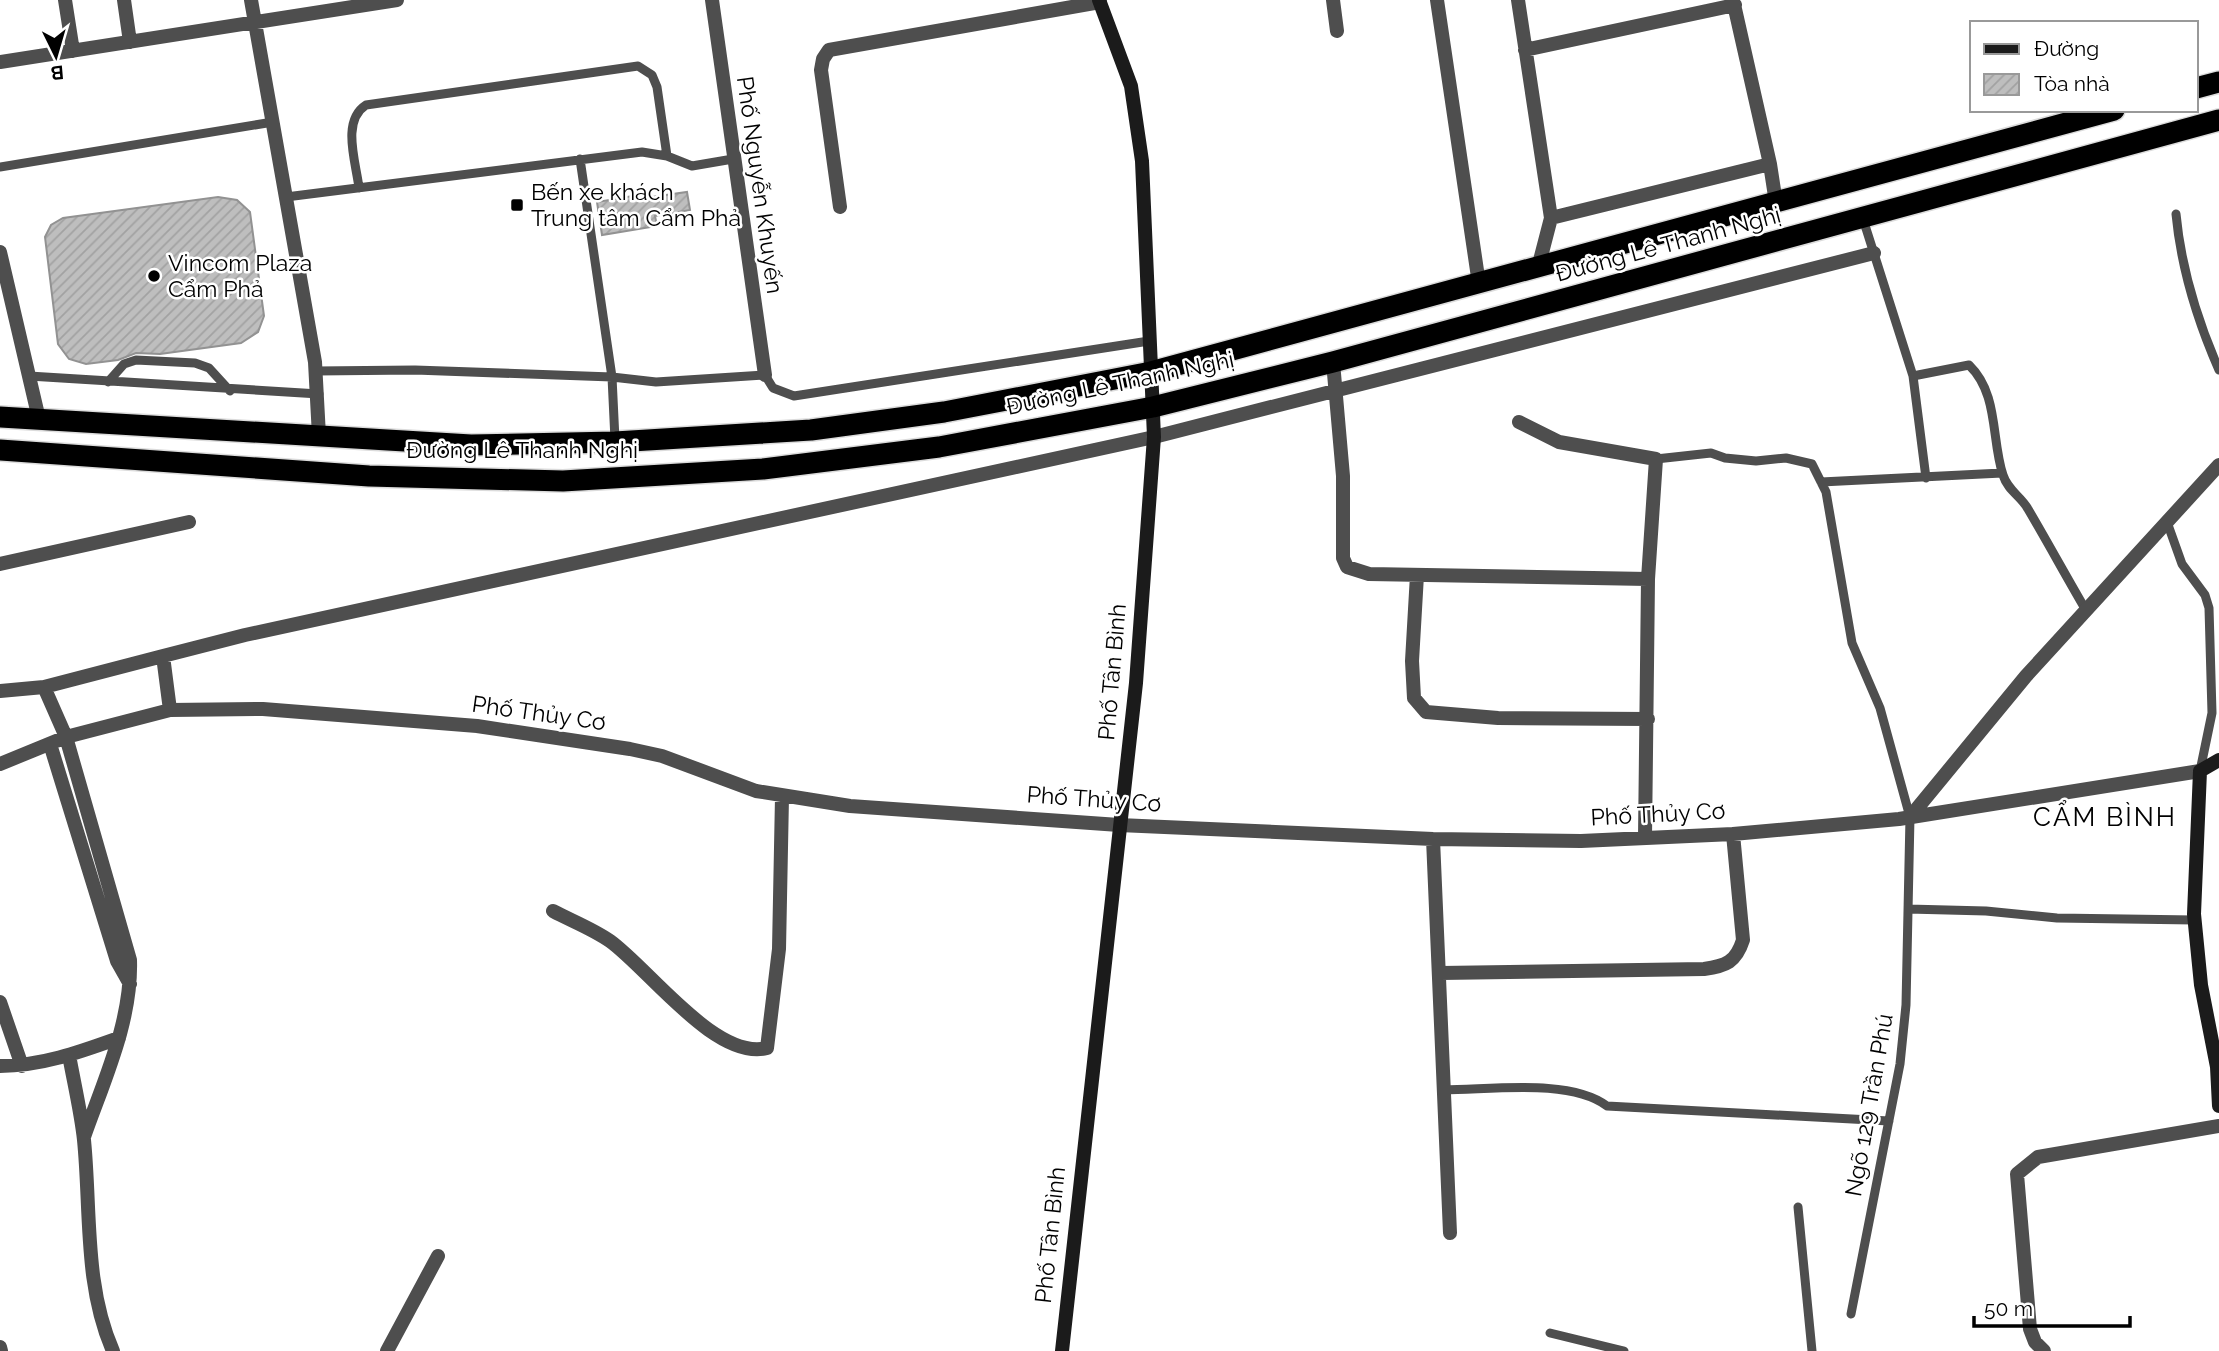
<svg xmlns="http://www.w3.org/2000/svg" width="2219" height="1351" viewBox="0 0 2219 1351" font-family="Raleway,sans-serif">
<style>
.building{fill:url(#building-hatch);stroke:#929292;stroke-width:2}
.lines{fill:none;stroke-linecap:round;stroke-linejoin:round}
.highway-casing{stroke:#dbdbdb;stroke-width:24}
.lane{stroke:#4e4e4e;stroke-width:9}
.street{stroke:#4e4e4e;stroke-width:14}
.secondary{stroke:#1b1b1b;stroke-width:14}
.highway{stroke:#000;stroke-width:21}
.poi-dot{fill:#000;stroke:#fff;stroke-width:2.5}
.labels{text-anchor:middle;stroke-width:5;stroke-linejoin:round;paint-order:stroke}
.street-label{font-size:23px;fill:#000;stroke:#fff}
.poi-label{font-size:23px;fill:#000;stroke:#fff;text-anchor:start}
.quarter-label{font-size:26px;letter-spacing:2px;fill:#000;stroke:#fff}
</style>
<defs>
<pattern id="building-hatch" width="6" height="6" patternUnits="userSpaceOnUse" patternTransform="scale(1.75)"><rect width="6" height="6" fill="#bebebe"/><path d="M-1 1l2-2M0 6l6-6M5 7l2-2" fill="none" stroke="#a2a2a2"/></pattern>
</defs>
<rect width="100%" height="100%" fill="#fff"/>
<path class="building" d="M687 192 690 210 655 216 657 226 602 235 597 202 651 193 652 197Z
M218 197 237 200 250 212 264 316 258 332 241 343 160 354 136 353 118 360 86 364 69 359 58 344 45 237 51 225 63 218Z"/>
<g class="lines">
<g class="highway-casing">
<path id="highway" d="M2196 88 2219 82
M0 417 471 445 615 442 811 430 944 412 1151 372 2114 110
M0 450 369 476 563 481 763 469 939 447 1153 407 1333 362 2219 120"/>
</g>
<path class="lane" d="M580 159 612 377 615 440
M0 167 273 122
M359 188C356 162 341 121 366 105L638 66 652 75 657 87 667 156
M286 197 642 152 667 156 692 166 733 159
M2176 214C2181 267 2198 322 2219 370
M1863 219 1913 376 1926 478
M316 371 415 370 612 377 656 382 765 375 773 388 794 396 1149 341
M29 376 319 394
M1913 376 1969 365C1999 394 1991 439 2003 475 2008 491 2021 496 2028 509 2048 543 2067 578 2087 612
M108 382 124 364 136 360 195 363 209 368 230 391
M1656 459 1711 453 1725 458 1756 461 1786 458 1812 464 1826 492 1852 643 1880 708 1910 817 1906 1005 1900 1064 1851 1314
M1821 482 2002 473
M2167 522 2182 564 2205 595 2209 608 2212 713 2200 771
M1908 909 1986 911 2057 918 2194 920
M1444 1090C1490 1090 1570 1078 1607 1106L1889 1121
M1798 1207 1812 1351
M1550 1333 1624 1351"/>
<path class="street" d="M65 0 73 51
M124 0 130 42
M251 0 315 362 319 436
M712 0 765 375
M1333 0 1337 31
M1437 0 1479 284
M1518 0 1551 218 1538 268
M1733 0 1770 164 1776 203
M1525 50 1735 5
M0 62 397 0
M840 207 821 70 823 59 829 50 1100 2
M1551 218 1770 164
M0 252 39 419
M1333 362 1343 476V558L1347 567 1369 574 1648 579
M1519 422 1559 442 1656 459 1648 579 1645 838
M0 564 189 522
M1417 575 1412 661 1414 698 1426 712 1498 718 1648 719
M44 687 66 737 130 960C132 1021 104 1080 84 1137
M0 691 44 687 163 656
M170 710 163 656 245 635 1154 437 1874 253
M50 744 117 961 130 984
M0 764 66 737 170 710 263 709 477 726 630 749 662 756 756 791 850 806 1119 825 1433 839 1581 841 1733 834 1899 819 2200 771
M1910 817 2026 676 2219 465
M1433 839 1450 1233
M553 911C572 921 593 929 610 941 649 969 716 1061 767 1048L779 949 782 797
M1441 973 1704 969C1726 966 1736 962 1743 940L1733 834
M0 1002 22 1066
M69 1055C74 1083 81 1112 84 1140 91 1210 84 1286 113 1351
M0 1066C42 1066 80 1052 119 1038
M0 1347 1 1351
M387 1351 438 1256
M2044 1351 2035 1342 2030 1329 2017 1174 2038 1157 2219 1126"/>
<path class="secondary" d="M2219 760 2200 771 2194 914 2201 985 2217 1067 2219 1106
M1062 1351 1136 683 1154 437 1142 161 1131 86 1099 0"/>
<use href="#highway" class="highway"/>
</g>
<g class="poi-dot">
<rect x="510" y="198" width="14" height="14" rx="3.5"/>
<circle cx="154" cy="276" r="7"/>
</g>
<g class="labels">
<g class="street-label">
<text transform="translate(760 185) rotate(82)" y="8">Phố Nguyễn Khuyến</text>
<text transform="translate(1668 244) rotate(-15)" y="8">Đường Lê Thanh Nghị</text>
<text transform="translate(1120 383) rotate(-12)" y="8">Đường Lê Thanh Nghị</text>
<text x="522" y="458">Đường Lê Thanh Nghị</text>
<text transform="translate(1112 672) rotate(-85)" y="8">Phố Tân Bình</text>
<text transform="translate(539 713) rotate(8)" y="8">Phố Thủy Cơ</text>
<text transform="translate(1094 799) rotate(4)" y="8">Phố Thủy Cơ</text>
<text transform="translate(1658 814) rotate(-3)" y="8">Phố Thủy Cơ</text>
<text transform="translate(1869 1105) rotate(-80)" y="8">Ngõ 129 Trần Phú</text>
<text transform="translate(1050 1235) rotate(-84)" y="8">Phố Tân Bình</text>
</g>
<g class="poi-label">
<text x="531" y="200">Bến xe khách<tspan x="531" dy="26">Trung tâm Cẩm Phả</tspan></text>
<text x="168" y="271">Vincom Plaza<tspan x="168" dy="26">Cẩm Phả</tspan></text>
</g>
<g class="quarter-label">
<text x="2105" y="826">CẨM BÌNH</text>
</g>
</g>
<rect x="1970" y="21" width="228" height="91" fill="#ffffff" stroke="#999999" stroke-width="2"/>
<rect x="1984" y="44" width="35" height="10" fill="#1b1b1b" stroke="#999999" stroke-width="2"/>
<text x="2034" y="56" font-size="21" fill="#000000">Đường</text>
<rect x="1984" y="74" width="35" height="21" fill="url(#building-hatch)" stroke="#999999" stroke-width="2"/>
<text x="2034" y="91" font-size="21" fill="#000000">Tòa nhà</text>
<g transform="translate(56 56) rotate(175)" stroke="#ffffff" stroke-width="5" paint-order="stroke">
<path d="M0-5L12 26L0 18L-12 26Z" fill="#000000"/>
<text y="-10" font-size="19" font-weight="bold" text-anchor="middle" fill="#000000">B</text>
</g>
<path d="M1974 1316v10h156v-10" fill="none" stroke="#000000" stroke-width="3.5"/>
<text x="1984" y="1316" font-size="21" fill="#000000" stroke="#ffffff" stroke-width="5" paint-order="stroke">50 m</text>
</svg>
